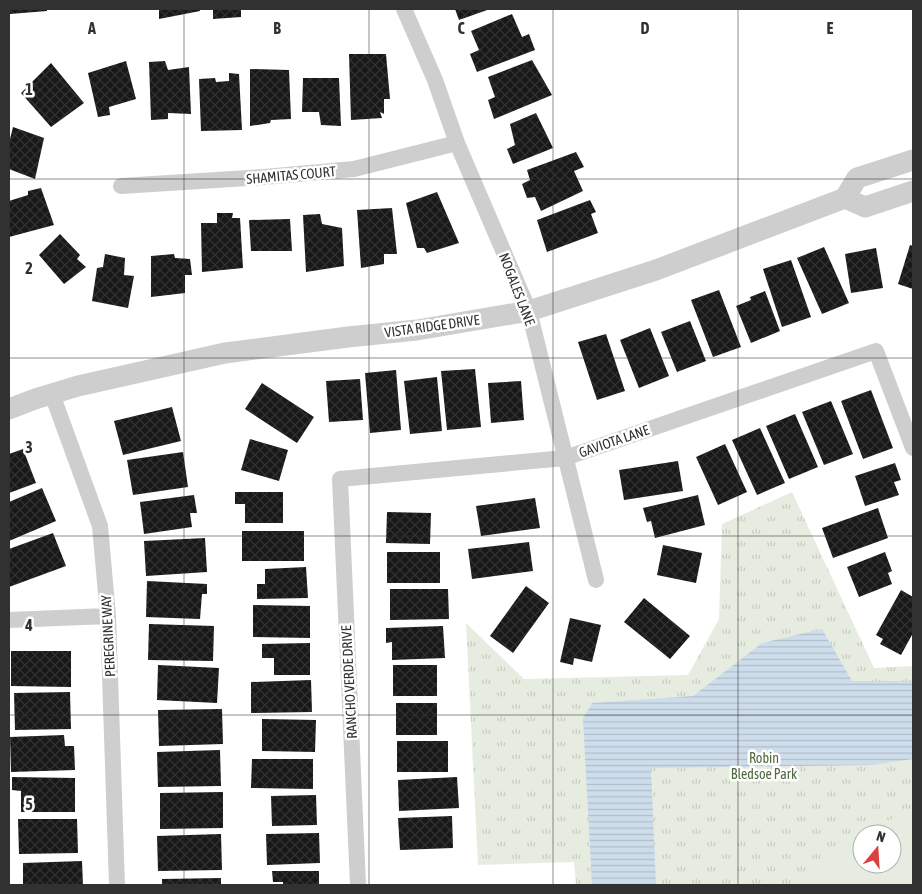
<svg xmlns="http://www.w3.org/2000/svg" width="922" height="894" viewBox="0 0 922 894" font-family="'Asap Condensed',sans-serif">
<style>
.grass{fill:url(#grass-tufts);fill-rule:evenodd}
.pitch{fill:#e6ede0;fill-rule:evenodd}
.water{fill:url(#water-rules)}
.building{fill:url(#building-cross-hatch)}
.lines{fill:none;stroke-linecap:round;stroke-linejoin:round}
.minor{stroke:#cecece;stroke-width:16}
.tertiary{stroke:#cecece;stroke-width:21}
.grid{fill:none;stroke:#313131;stroke-width:1;stroke-opacity:0.55}
.labels{text-anchor:middle;stroke-width:5;stroke-linejoin:round;paint-order:stroke}
.street-label{font-size:14px;fill:#313131;stroke:#fff}
.park-label{font-size:14px;fill:#506b40;stroke:#fff}
.grid-label{font-size:16px;text-anchor:middle;font-weight:bold;fill:#313131;stroke:#fff;stroke-width:5;stroke-linejoin:round;paint-order:stroke}
</style>
<defs>
<pattern id="grass-tufts" width="24" height="20" patternUnits="userSpaceOnUse" patternTransform="scale(1.25)"><rect width="24" height="20" fill="#e6ede0"/><path d="M3 7l-1-3M5 7V3M7 7l1-3M15 17l-1-3M17 17v-4M19 17l1-3" fill="none" stroke="#c6ccc1"/></pattern>
<pattern id="water-rules" width="6" height="5" patternUnits="userSpaceOnUse" patternTransform="scale(1.25)"><rect width="6" height="5" fill="#ceddeb"/><path d="M0 2.5h6" fill="none" stroke="#b1beca"/></pattern>
<pattern id="building-cross-hatch" width="8" height="8" patternUnits="userSpaceOnUse" patternTransform="scale(1.25)"><rect width="8" height="8" fill="#181818"/><path d="M0 0l8 8M0 8l8-8" fill="none" stroke="#313131"/></pattern>
</defs>
<rect width="100%" height="100%" fill="#fff"/>
<path class="grass" d="M792 492 874 668 913 666V885H576L574 862 478 865 466 623 524 679 688 675 719 619 722 524ZM862 834H892V864H862Z"/>
<path class="pitch" d="M913 813V885H794C829 849 864 825 913 813ZM862 834H892V864H862Z"/>
<path class="water" d="M822 629 852 681H913V759L872 765 651 768 656 885H592L583 718 592 703 693 696 762 643Z"/>
<path class="building" d="M10 9H47V11L10 14Z
M159 9H200V11L159 19Z
M213 9H241V17L213 19Z
M455 9H490L459 20Z
M512 14 522 37 529 34 535 50 477 72 470 54 479 50 471 31Z
M349 54H386L390 99H384V114L380 112 382 118 351 120Z
M532 60 552 95 494 119 488 100 495 97 488 77Z
M126 61 136 99 109 107 110 115 98 117 88 73Z
M165 61 168 70 189 67 191 114 168 113V119L151 120 149 62Z
M51 63 84 103 51 127 21 93Z
M250 69 289 70 291 119 271 120 270 123 250 126Z
M229 73 239 74 242 130 201 131 199 79 215 78 216 82 229 81Z
M303 78H339L341 126 321 125 319 112H302Z
M536 113 553 148 513 164 507 149 515 145 510 124Z
M13 127 44 138 35 179 9 169V143Z
M576 152 584 167 574 171 583 191 541 211 535 197 527 198 522 184 530 180 527 170Z
M41 188 54 225 9 237V201L28 195V191Z
M437 192 459 243 427 253 424 248H417L406 203Z
M590 200 596 212 591 214 598 233 547 252 537 220Z
M392 208 397 254H384V264L361 268 357 210Z
M217 213H233L232 218H240L243 268 202 272 201 223H217Z
M320 214 322 224 342 228 344 266 306 272 303 215Z
M290 219 292 251H251L249 220Z
M60 234 80 255 77 259 86 267 64 284 39 255Z
M910 245 913 246V289L898 284Z
M824 247 849 303 822 314 797 258Z
M876 248 883 288 851 293 845 254Z
M105 254 125 258 124 275 134 276 128 308 92 301 97 268 103 267Z
M174 254 175 258 190 259 192 275H185V293L151 297V256Z
M791 260 811 317 782 327 763 269Z
M719 290 741 347 713 357 691 300Z
M765 291 780 331 751 343 736 306 751 300 750 297Z
M690 321 706 361 677 372 661 332Z
M650 328 669 376 639 388 620 340Z
M606 334 625 391 597 400 578 342Z
M475 369 481 427 447 430 441 371Z
M396 370 401 430 370 433 365 373Z
M437 377 442 431 410 434 404 381Z
M360 379 363 420 329 422 326 381Z
M521 381 524 420 491 423 488 383Z
M262 383 314 417 297 443 245 409Z
M871 390 893 448 863 459 841 401Z
M831 401 853 454 824 465 802 412Z
M172 407 181 441 123 455 114 421Z
M795 414 818 467 789 479 766 426Z
M760 428 785 483 757 495 732 440Z
M250 439 288 450 279 481 241 470Z
M725 444 747 492 718 505 696 457Z
M23 449 36 483 9 493V454Z
M183 452 188 487 133 495 127 460Z
M678 461 683 491 624 500 619 470Z
M895 463 901 480 894 482 899 495 865 506 855 476Z
M42 488 56 521 9 541V502Z
M235 492H283V523H245V504H235Z
M194 495 197 513H190L192 527 144 534 140 502Z
M698 495 705 525 655 538 651 521 647 522 643 508Z
M535 498 540 528 481 536 476 506Z
M878 508 888 538 833 558 822 528Z
M387 512 431 513 430 544 386 543Z
M242 531H304V561H242Z
M53 533 66 566 9 587V549Z
M205 538 207 572 146 576 144 541Z
M529 542 533 571 472 579 468 549Z
M663 545 702 553 696 583 657 575Z
M387 552H440V583H387Z
M885 552 892 571 888 573 892 584 859 597 847 567Z
M306 567 308 598 257 599V584H265V569Z
M147 581 207 584V594H202L200 619 146 617Z
M526 586 549 603 513 653 490 636Z
M390 589H448L449 619 390 620Z
M901 590 913 597V633L901 655 880 644 883 639 876 635Z
M644 598 690 636 670 659 624 622Z
M253 605 310 606V638L253 637Z
M570 618 601 625 592 662 574 658 573 665 560 662Z
M149 624 214 626 213 661 148 660Z
M443 626 445 658 392 660V642L386 643V628Z
M310 643V675H274V658H262V644Z
M11 651H71V687L11 686Z
M158 665 219 668 217 703 157 700Z
M393 665H437V696H393Z
M311 680 312 712 251 713V682Z
M70 692 71 729 15 730 14 693Z
M396 703H437V735H396Z
M222 709 223 744 159 746 158 710Z
M262 719 316 720 315 752 262 751Z
M64 735 65 746H74L75 770 11 772 10 737Z
M397 741H448V772H397Z
M220 750 221 786 158 787 157 752Z
M252 759H313V789L251 788Z
M12 777 75 778V812H21V791L12 790Z
M457 777 459 808 399 811 398 780Z
M223 792V828L160 829V793Z
M316 795 317 825 272 826 271 796Z
M452 816 453 848 400 850 398 818Z
M18 819H77L78 853 19 854Z
M319 833 320 863 267 865 266 834Z
M221 834 222 870 158 871 157 836Z
M82 861 83 885H23V863Z
M272 871H319V885H283V882H273Z
M221 878V885H162V879Z"/>
<g class="lines">
<path class="minor" d="M404 9 435 80 457 143 529 311 596 580
M121 186 264 177 354 169 457 143
M52 394 100 526 108 616 117 885
M9 620 108 616
M358 885 340 479 565 458 876 351 913 448"/>
<path class="tertiary" d="M845 198 865 207 913 191
M9 409 35 399 78 386 225 353 348 337 417 330 529 311 656 270 845 198 857 178 913 160"/>
</g>
<path class="grid" d="M184 9V885M369 9V885M553 9V885M738 9V885M9 179H913M9 358H913M9 536H913M9 715H913"/>
<g class="labels">
<g class="street-label">
<text transform="translate(291 175) rotate(-5)" y="5">SHAMITAS COURT</text>
<text transform="translate(517 289) rotate(69)" y="5">NOGALES LANE</text>
<text transform="translate(432 326) rotate(-8)" y="5">VISTA RIDGE DRIVE</text>
<text transform="translate(614 441) rotate(-19)" y="5">GAVIOTA LANE</text>
<text transform="translate(108 636) rotate(-93)" y="5">PEREGRINE WAY</text>
<text transform="translate(349 682) rotate(-93)" y="5">RANCHO VERDE DRIVE</text>
</g>
<g class="park-label">
<text x="764" y="763">Robin<tspan x="764" dy="16">Bledsoe Park</tspan></text>
</g>
</g>
<g class="grid-label">
<text x="92" y="34">A</text>
<text x="277" y="34">B</text>
<text x="461" y="34">C</text>
<text x="645" y="34">D</text>
<text x="830" y="34">E</text>
<text x="29" y="95">1</text>
<text x="29" y="274">2</text>
<text x="29" y="453">3</text>
<text x="29" y="631">4</text>
<text x="29" y="810">5</text>
</g>
<rect width="922" height="894" fill="none" stroke="#313131" stroke-width="20"/>
<g transform="translate(877 849) rotate(18)"><circle r="24" fill="#ffffff" stroke="#adadad"/>
<path d="M0-4L9 19L0 12L-9 19Z" fill="#db413f"/>
<text y="-8" font-size="14" font-weight="bold" text-anchor="middle" fill="#313131">N</text>
</g>
</svg>
